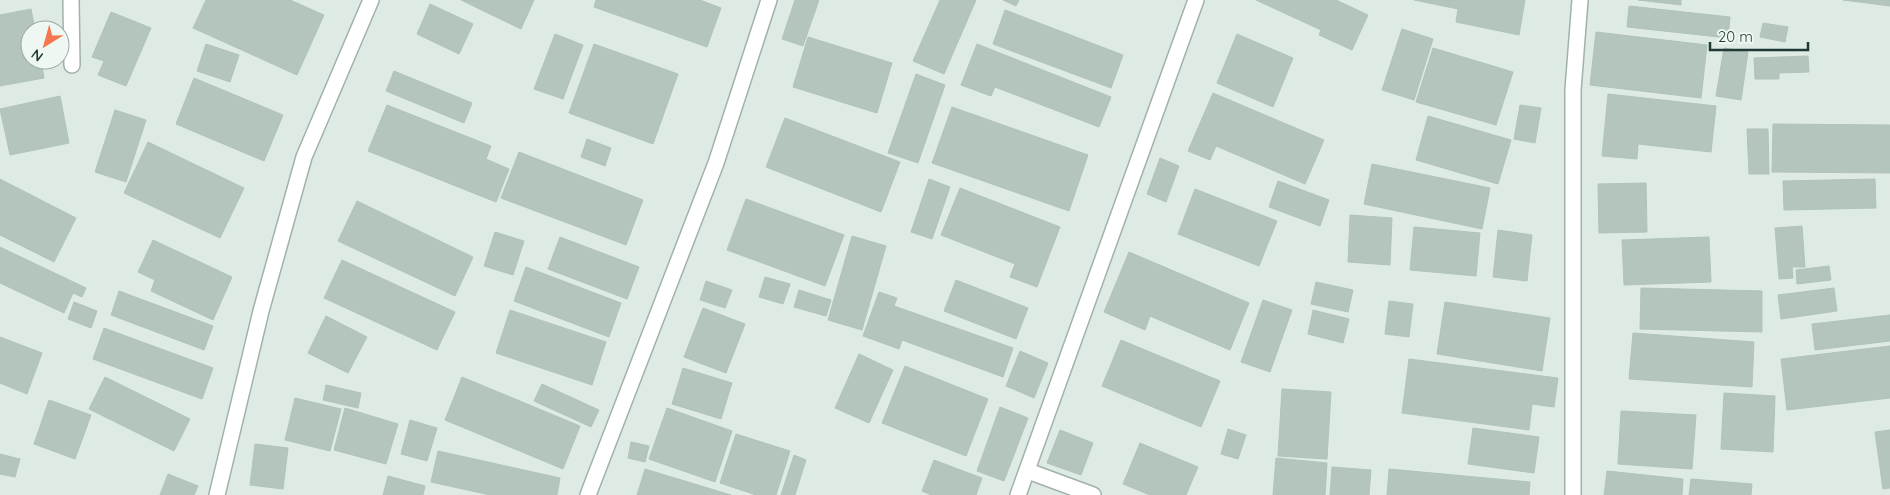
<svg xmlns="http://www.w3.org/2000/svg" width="1890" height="495" viewBox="0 0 1890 495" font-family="Quicksand,sans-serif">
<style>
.building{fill:#b3c5bd;stroke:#b0c4bb}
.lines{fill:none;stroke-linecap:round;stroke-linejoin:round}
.street-casing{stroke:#a1b2ab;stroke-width:18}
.street{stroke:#fff;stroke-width:15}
</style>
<rect width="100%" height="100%" fill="#deeae4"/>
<path class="building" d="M206 0H290L324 15 297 75 193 28Z
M461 0H534L521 29Z
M596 0H700L721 8 707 47 594 7Z
M795 0H819L803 46 782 39Z
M940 0H976L944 74 913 61Z
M1003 0H1019L1016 6Z
M1256 0H1336L1368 15 1352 50 1319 35 1321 30Z
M1414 0H1525L1519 35 1456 22 1458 9Z
M1638 0H1681V5Z
M1843 0H1890V6Z
M430 4 473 24 459 54 417 34Z
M1629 6 1730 17 1728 38 1627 27Z
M31 9 35 30H30V60H41L44 78 0 86V15Z
M1005 10 1123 55 1111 88 993 44Z
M111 12 151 28 126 86 98 75 104 61 92 57Z
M1763 23 1788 27 1785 42 1760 37Z
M1402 29 1433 39 1414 100 1382 90Z
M1596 32 1707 45 1701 98 1590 85Z
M555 34 583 45 563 99 534 89Z
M1237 34 1293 58 1273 107 1217 83Z
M808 37 892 63 877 113 793 87Z
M206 44 239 55 230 82 197 71Z
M594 44 678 74 653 144 569 113Z
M977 44 1111 97 1099 127 995 87 991 96 961 85Z
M1433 48 1513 72 1496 125 1416 102Z
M1724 48 1748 52 1741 100 1716 96Z
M1808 56 1809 72 1779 73V79H1755L1754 58Z
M394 71 472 103 464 123 386 91Z
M916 74 945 85 918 163 888 153Z
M194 78 283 115 264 161 176 124Z
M1213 93 1324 140 1305 184 1216 146 1210 160 1188 151Z
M1608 94 1716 106 1711 152 1638 144 1637 159 1602 156Z
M60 96 69 143 10 155 0 109Z
M387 105 491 146 486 159 509 169 496 202 368 151Z
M1520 105 1541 108 1535 143 1514 139Z
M952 107 1088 155 1069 211 932 163Z
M115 110 146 120 126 182 95 172Z
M1428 116 1511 140 1498 184 1416 160Z
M785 118 900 162 881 212 766 167Z
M1773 124 1890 125V173L1772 172Z
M1747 129H1768L1769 174H1749Z
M587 139 611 148 605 166 581 157Z
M148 142 244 188 220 238 124 193Z
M519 152 643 200 626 245 501 198Z
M1160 158 1179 166 1166 202 1147 194Z
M1372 164 1490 188 1482 229 1364 204Z
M0 179 76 218 54 262 0 235Z
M929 179 950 187 932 239 911 232Z
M1875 179 1876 208 1784 210 1783 181Z
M1278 181 1329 200 1320 226 1269 207Z
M1646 183 1647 232 1599 233 1598 184Z
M960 188 1060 227 1037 287 1010 277 1015 264 941 235Z
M1195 189 1277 221 1259 266 1178 234Z
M746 199 844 235 825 286 727 250Z
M357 201 473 257 455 296 338 241Z
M1350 215 1392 218 1390 265 1348 262Z
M1802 226 1805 267H1792L1793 278 1779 279 1775 228Z
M1414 227 1480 233 1476 276 1410 270Z
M1498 230 1532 235 1527 281 1493 277Z
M495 232 524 241 513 275 484 266Z
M852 236 886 246 862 330 828 320Z
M560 237 639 267 627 299 548 269Z
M1709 237 1711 282 1624 285 1622 240Z
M153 240 232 277 213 320 151 291 155 280 138 272Z
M0 247 86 288 82 297 73 293 64 313 0 283Z
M1129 252 1249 303 1230 350 1150 316 1145 330 1104 312Z
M342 260 455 312 437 350 324 298Z
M1829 266 1831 280 1797 284 1796 270Z
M526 267 621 303 609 337 514 301Z
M765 277 790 284 783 304 759 297Z
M956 280 1028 308 1016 339 944 311Z
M706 281 732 290 725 308 700 300Z
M1316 282 1353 290 1348 312 1311 304Z
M1641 288 1762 291V332L1640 329Z
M1834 288 1837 311 1781 319 1778 295Z
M799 290 831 300 826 316 794 307Z
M119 291 213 326 204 350 111 315Z
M879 292 897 298 894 306 1013 348 1003 377 902 340 899 349 863 336Z
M1263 300 1292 310 1270 372 1241 362Z
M1389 301 1413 304 1409 337 1385 334Z
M74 302 97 311 91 328 68 319Z
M1445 302 1550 318 1542 371 1437 354Z
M703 308 745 324 726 373 684 357Z
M510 310 606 342 592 385 496 353Z
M1313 310 1349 319 1343 343 1308 334Z
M1890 315V341L1815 350 1812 324Z
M326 316 367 337 348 373 308 353Z
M104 328 213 368 202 399 93 359Z
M1633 333 1754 342 1752 387 1629 379Z
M0 337 42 353 27 394 0 383Z
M1121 340 1220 381 1201 427 1102 386Z
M1890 346V398L1787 410 1781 359Z
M1020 351 1048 363 1034 398 1006 386Z
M859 354 893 370 869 423 835 408Z
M1409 359 1558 378 1554 407 1532 404 1529 430 1402 413Z
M905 366 988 399 966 456 882 423Z
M683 368 732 383 721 419 672 404Z
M105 377 190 419 174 451 89 409Z
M462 377 580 426 563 469 445 420Z
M542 384 599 410 591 427 534 401Z
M326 385 361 393 358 408 323 400Z
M1282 389 1331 392 1327 459 1278 456Z
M1724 393 1775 396 1773 452 1721 449Z
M295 398 341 409 330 451 285 440Z
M49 400 91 415 75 459 34 444Z
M1000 407 1028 418 1004 481 977 471Z
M345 408 398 424 386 464 334 450Z
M667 408 732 431 715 482 649 459Z
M1621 411 1696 415 1692 469 1618 464Z
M410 420 437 428 427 461 401 454Z
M1473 428 1539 437 1534 473 1468 464Z
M1228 429 1246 435 1238 459 1221 454Z
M1060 430 1093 443 1081 475 1047 463Z
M1890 430V488L1883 489 1875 432Z
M736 434 790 451 776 495H756L720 483Z
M631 442 649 446 645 462 628 458Z
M1140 443 1198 467 1186 495H1150L1123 484Z
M255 444 288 448 283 489 250 485Z
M438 451 560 478 557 495H490L431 482Z
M0 454 20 459 15 477 0 474Z
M794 455 806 460 795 495H781Z
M1276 458 1327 463 1325 495H1273Z
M934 460 982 478 976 495H931L922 491Z
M1332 467 1371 470 1369 495H1330Z
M645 469 731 495H637Z
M1389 469 1530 482 1529 495H1387Z
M1607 471 1683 479 1682 495H1604Z
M168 474 198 486 194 495H160Z
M388 476 425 486 423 495H383Z
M1691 479 1752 484 1751 495H1689Z"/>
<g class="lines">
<g class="street-casing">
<path id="street" d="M71 0 72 65
M1028 471 1093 495
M217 495 261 311 304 157 371 0
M588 495 716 163 769 0
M1018 495 1196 0
M1573 495V90L1580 0"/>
</g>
<use href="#street" class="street"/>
</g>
<g transform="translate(45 45) rotate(217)"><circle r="24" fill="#eef7f2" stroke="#9baba5"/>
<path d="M0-4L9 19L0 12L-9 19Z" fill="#f67650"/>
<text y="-8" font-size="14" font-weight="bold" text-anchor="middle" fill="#1f3a32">N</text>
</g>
<path d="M1710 42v8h98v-8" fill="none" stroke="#1f3a32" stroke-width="2.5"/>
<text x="1718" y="42" font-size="15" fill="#1f3a32" stroke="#eef7f2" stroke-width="4" paint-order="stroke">20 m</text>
</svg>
